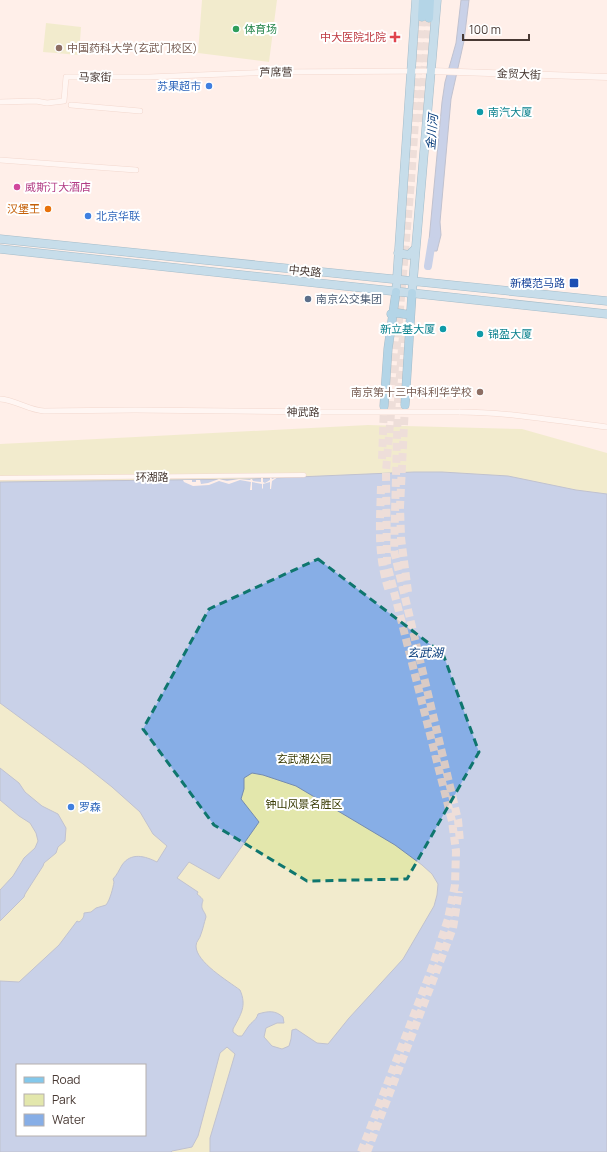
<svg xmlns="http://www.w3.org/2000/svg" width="607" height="1152" viewBox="0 0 607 1152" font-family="Manrope,'Noto Sans SC',sans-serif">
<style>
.green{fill:#e3e7ac;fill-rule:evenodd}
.water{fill:#87aee6;stroke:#748bb0;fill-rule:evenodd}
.pier{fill:#ffefe9}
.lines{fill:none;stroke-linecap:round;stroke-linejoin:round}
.river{stroke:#87aee6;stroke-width:8}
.trunk-tunnel{stroke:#dacbc5;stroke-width:8;stroke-dasharray:8 4;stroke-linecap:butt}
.pedestrian-casing{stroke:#e3beaf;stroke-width:5}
.minor-casing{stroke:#e3beaf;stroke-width:6}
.tertiary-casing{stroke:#e3beaf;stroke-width:7}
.primary-casing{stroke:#397fa2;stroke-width:9}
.trunk-casing{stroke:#397fa2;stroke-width:9}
.pedestrian{stroke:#fff;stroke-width:4}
.minor{stroke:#fff;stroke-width:5}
.tertiary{stroke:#fff;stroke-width:6}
.primary{stroke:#83c8eb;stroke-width:8}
.trunk{stroke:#5ab6e4;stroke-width:8}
.minor-bridge-casing{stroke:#e3beaf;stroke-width:6;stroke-linecap:butt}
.minor-bridge{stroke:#fff;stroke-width:5}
.marked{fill:none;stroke:#0f766e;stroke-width:3;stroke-dasharray:8 5;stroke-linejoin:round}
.leisure-dot{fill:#2e9e5b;stroke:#fff;stroke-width:1.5}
.health-dot{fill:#e0444e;stroke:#fff;stroke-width:1.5}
.education-dot{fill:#8d6e63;stroke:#fff;stroke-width:1.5}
.shop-dot{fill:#3f7fe0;stroke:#fff;stroke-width:1.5}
.culture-dot{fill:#0f9aa8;stroke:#fff;stroke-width:1.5}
.hotel-dot{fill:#d1479c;stroke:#fff;stroke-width:1.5}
.food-dot{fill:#e8710a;stroke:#fff;stroke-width:1.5}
.transit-dot{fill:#1a4fb4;stroke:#fff;stroke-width:1.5}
.service-dot{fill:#5c6f8a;stroke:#fff;stroke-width:1.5}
.labels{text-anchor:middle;stroke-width:4;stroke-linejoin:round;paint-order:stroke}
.leisure-label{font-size:11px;fill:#27864d;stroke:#fff;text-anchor:start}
.health-label{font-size:11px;fill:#be3a42;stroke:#fff;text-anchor:end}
.education-label{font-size:11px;fill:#785e54;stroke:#fff;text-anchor:start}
.street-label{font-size:11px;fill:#483933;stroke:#fff}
.shop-label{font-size:11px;fill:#366cbe;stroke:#fff;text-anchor:start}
.culture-label{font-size:11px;fill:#0d838f;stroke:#fff;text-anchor:start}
.hotel-label{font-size:11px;fill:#b23c85;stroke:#fff;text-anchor:start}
.food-label{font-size:11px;fill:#c56008;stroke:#fff;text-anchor:end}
.transit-label{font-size:11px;fill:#164399;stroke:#fff;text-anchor:end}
.service-label{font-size:11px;fill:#4e5e75;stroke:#fff;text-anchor:start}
.park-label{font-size:11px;fill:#373900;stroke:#fff}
.water-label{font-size:12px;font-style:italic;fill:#043a7a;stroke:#fff}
</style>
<rect width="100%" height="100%" fill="#ffefe9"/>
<path class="green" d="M202 0H277L269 62 198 53Z
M46 23 81 27 79 55 43 52Z
M368 425 522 429 607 453V1152H0V444ZM17 1065H145V1135H17Z"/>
<path class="water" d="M461 0H469L464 41 451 99 440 222 441 235 437 251H428L442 102 445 82 456 43Z
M414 472H442L508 476 576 490 607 494V1152H210V1138L235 1054 227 1047 220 1053 198 1136 192 1147 172 1151 171 1152H0V981L19 982 59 945 77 921 79 922C83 919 84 917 84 913L91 912 96 908 106 905C110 900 113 888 114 882L113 879C117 875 119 870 122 865 131 852 145 856 157 862L167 846 153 834 140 812 112 787 83 764 0 703V482L251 479ZM252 773 263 775 296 786 395 845 422 865 432 874 438 884 437 895 434 906 403 959 349 1018 328 1044 317 1043 296 1029 292 1030 291 1039 289 1046 282 1049 272 1046 264 1037 266 1028 277 1023H284L283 1017C275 1010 268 1011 258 1014 256 1021 252 1021 248 1027 246 1030 244 1033 242 1036H238L233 1032V1029C241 1014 247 1006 240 990 228 981 196 962 196 946 196 941 200 939 201 934 203 929 204 923 206 917 206 914 203 911 202 908 201 899 207 902 197 894L198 892 177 878 189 862 219 879 259 822 241 799 244 789V778ZM17 1065H145V1135H17Z
M0 768 19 783 25 792 42 806 58 814 66 828 65 841 58 847 56 853 44 863 43 866 25 894 24 897 0 921V890L13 876 24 858 35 848 38 841 36 833 30 823 19 816 0 800Z"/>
<path class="pier" d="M270 477H271L272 479 278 477 272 481 271 489H270V482L263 484V488L262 489V484L252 482V490H250L251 482 240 480 229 484 219 481 209 485 193 486 184 482 183 480H192V482H196V480H200L201 484 208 483 219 479 227 481 239 479 250 480 251 479H252L253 481 261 482V478H263V482L265 483 270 480Z"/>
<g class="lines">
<path class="river" d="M428 266 432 241"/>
<path class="trunk-tunnel" d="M420 122 429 18
M403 335 398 401 394 551 458 820 460 842
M405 405 400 507 401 538 408 592
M382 459 384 406
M381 486C380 525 377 554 389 591
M361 1152 432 968 448 919 455 885 456 851 452 821 387 564 386 471 411 181 422 17
M367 1152 453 928 459 891"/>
<g class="pedestrian-casing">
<path id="pedestrian" d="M0 478 304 475"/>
</g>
<g class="minor-casing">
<path id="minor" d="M0 102 36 101 47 103 64 101 66 77H149L275 72 431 71
M71 105 140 111
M0 160 136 170
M0 399C16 400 28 410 44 411L135 410 321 412
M459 412C508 412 558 421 607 427"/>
</g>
<g class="tertiary-casing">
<path id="tertiary" d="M431 71 607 77"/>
</g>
<g class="primary-casing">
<path id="primary" d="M0 239 607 301
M0 249 607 314
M398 253 409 255 415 249
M396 292 416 0
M412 293 437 0"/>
</g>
<g class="trunk-casing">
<path id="trunk" d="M422 17 423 0
M429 18 430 0
M391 314 398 313 410 315
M405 405 412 293
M384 406 388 349 396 292"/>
</g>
<use href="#pedestrian" class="pedestrian"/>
<use href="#minor" class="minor"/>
<use href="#tertiary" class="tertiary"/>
<use href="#primary" class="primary"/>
<use href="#trunk" class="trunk"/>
<g class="minor-bridge-casing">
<path id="minor-bridge" d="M321 412H459"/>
</g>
<use href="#minor-bridge" class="minor-bridge"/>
</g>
<path d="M0 0H607V1152H0ZM318 559 443 654 479 752 407 879 307 881 214 825 143 729 209 609Z" fill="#ffefe9" fill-opacity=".55" fill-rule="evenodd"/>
<path class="marked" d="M318 559 443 654 479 752 407 879 307 881 214 825 143 729 209 609Z"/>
<circle class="leisure-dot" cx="236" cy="29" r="4"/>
<path class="health-dot" d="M393 31h4v4h4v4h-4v4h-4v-4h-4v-4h4z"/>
<g class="education-dot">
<circle cx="59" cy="48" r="4"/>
<circle cx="480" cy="392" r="4"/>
</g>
<g class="shop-dot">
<circle cx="209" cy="86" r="4"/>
<circle cx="88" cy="216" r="4"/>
<circle cx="71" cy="807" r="4"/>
</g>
<g class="culture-dot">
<circle cx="480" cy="112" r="4"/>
<circle cx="443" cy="329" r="4"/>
<circle cx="480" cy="334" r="4"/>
</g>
<circle class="hotel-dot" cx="17" cy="187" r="4"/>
<circle class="food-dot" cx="48" cy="209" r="4"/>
<rect class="transit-dot" x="569" y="278" width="10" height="10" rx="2"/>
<circle class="service-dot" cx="308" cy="299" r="4"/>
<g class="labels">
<g class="leisure-label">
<text x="244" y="33">体育场</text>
</g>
<g class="health-label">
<text x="386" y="41">中大医院北院</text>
</g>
<g class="education-label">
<text x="67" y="52">中国药科大学(玄武门校区)</text>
<text x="472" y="396" text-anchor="end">南京第十三中科利华学校</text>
</g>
<g class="street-label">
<text transform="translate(276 72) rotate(-1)" y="4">芦席营</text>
<text transform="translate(519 74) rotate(2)" y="4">金贸大街</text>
<text transform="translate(95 77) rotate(1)" y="4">马家街</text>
<text transform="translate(305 271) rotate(6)" y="4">中央路</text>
<text transform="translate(303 412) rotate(1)" y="4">神武路</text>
<text x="152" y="481">环湖路</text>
</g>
<g class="shop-label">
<text x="201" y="90" text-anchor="end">苏果超市</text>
<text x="96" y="220">北京华联</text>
<text x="79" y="811">罗森</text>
</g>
<g class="culture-label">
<text x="488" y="116">南汽大厦</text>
<text x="435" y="333" text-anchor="end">新立基大厦</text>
<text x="488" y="338">锦盈大厦</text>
</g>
<g class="hotel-label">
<text x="25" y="191">威斯汀大酒店</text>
</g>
<g class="food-label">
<text x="40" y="213">汉堡王</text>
</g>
<g class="transit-label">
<text x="565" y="287">新模范马路</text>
</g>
<g class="service-label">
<text x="316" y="303">南京公交集团</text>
</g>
<g class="park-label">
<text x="304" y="763">玄武湖公园</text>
<text x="304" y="808">钟山风景名胜区</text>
</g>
<g class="water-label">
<text transform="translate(432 132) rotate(-85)" y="4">金川河</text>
<text x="425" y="657">玄武湖</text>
</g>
</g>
<rect x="16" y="1064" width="130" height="72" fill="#ffffff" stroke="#b6b0ad"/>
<rect x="24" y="1077" width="20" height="6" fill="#83c8eb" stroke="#b6b0ad"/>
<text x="52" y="1084" font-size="12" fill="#483933">Road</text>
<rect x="24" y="1094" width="20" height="12" fill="#e3e7ac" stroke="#b6b0ad"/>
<text x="52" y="1104" font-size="12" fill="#483933">Park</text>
<rect x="24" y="1114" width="20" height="12" fill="#87aee6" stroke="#b6b0ad"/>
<text x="52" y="1124" font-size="12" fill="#483933">Water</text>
<path d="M463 34v6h66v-6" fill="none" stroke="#483933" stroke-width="2"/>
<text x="469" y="34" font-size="12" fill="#483933" stroke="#ffffff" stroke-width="3" paint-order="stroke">100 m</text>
</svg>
